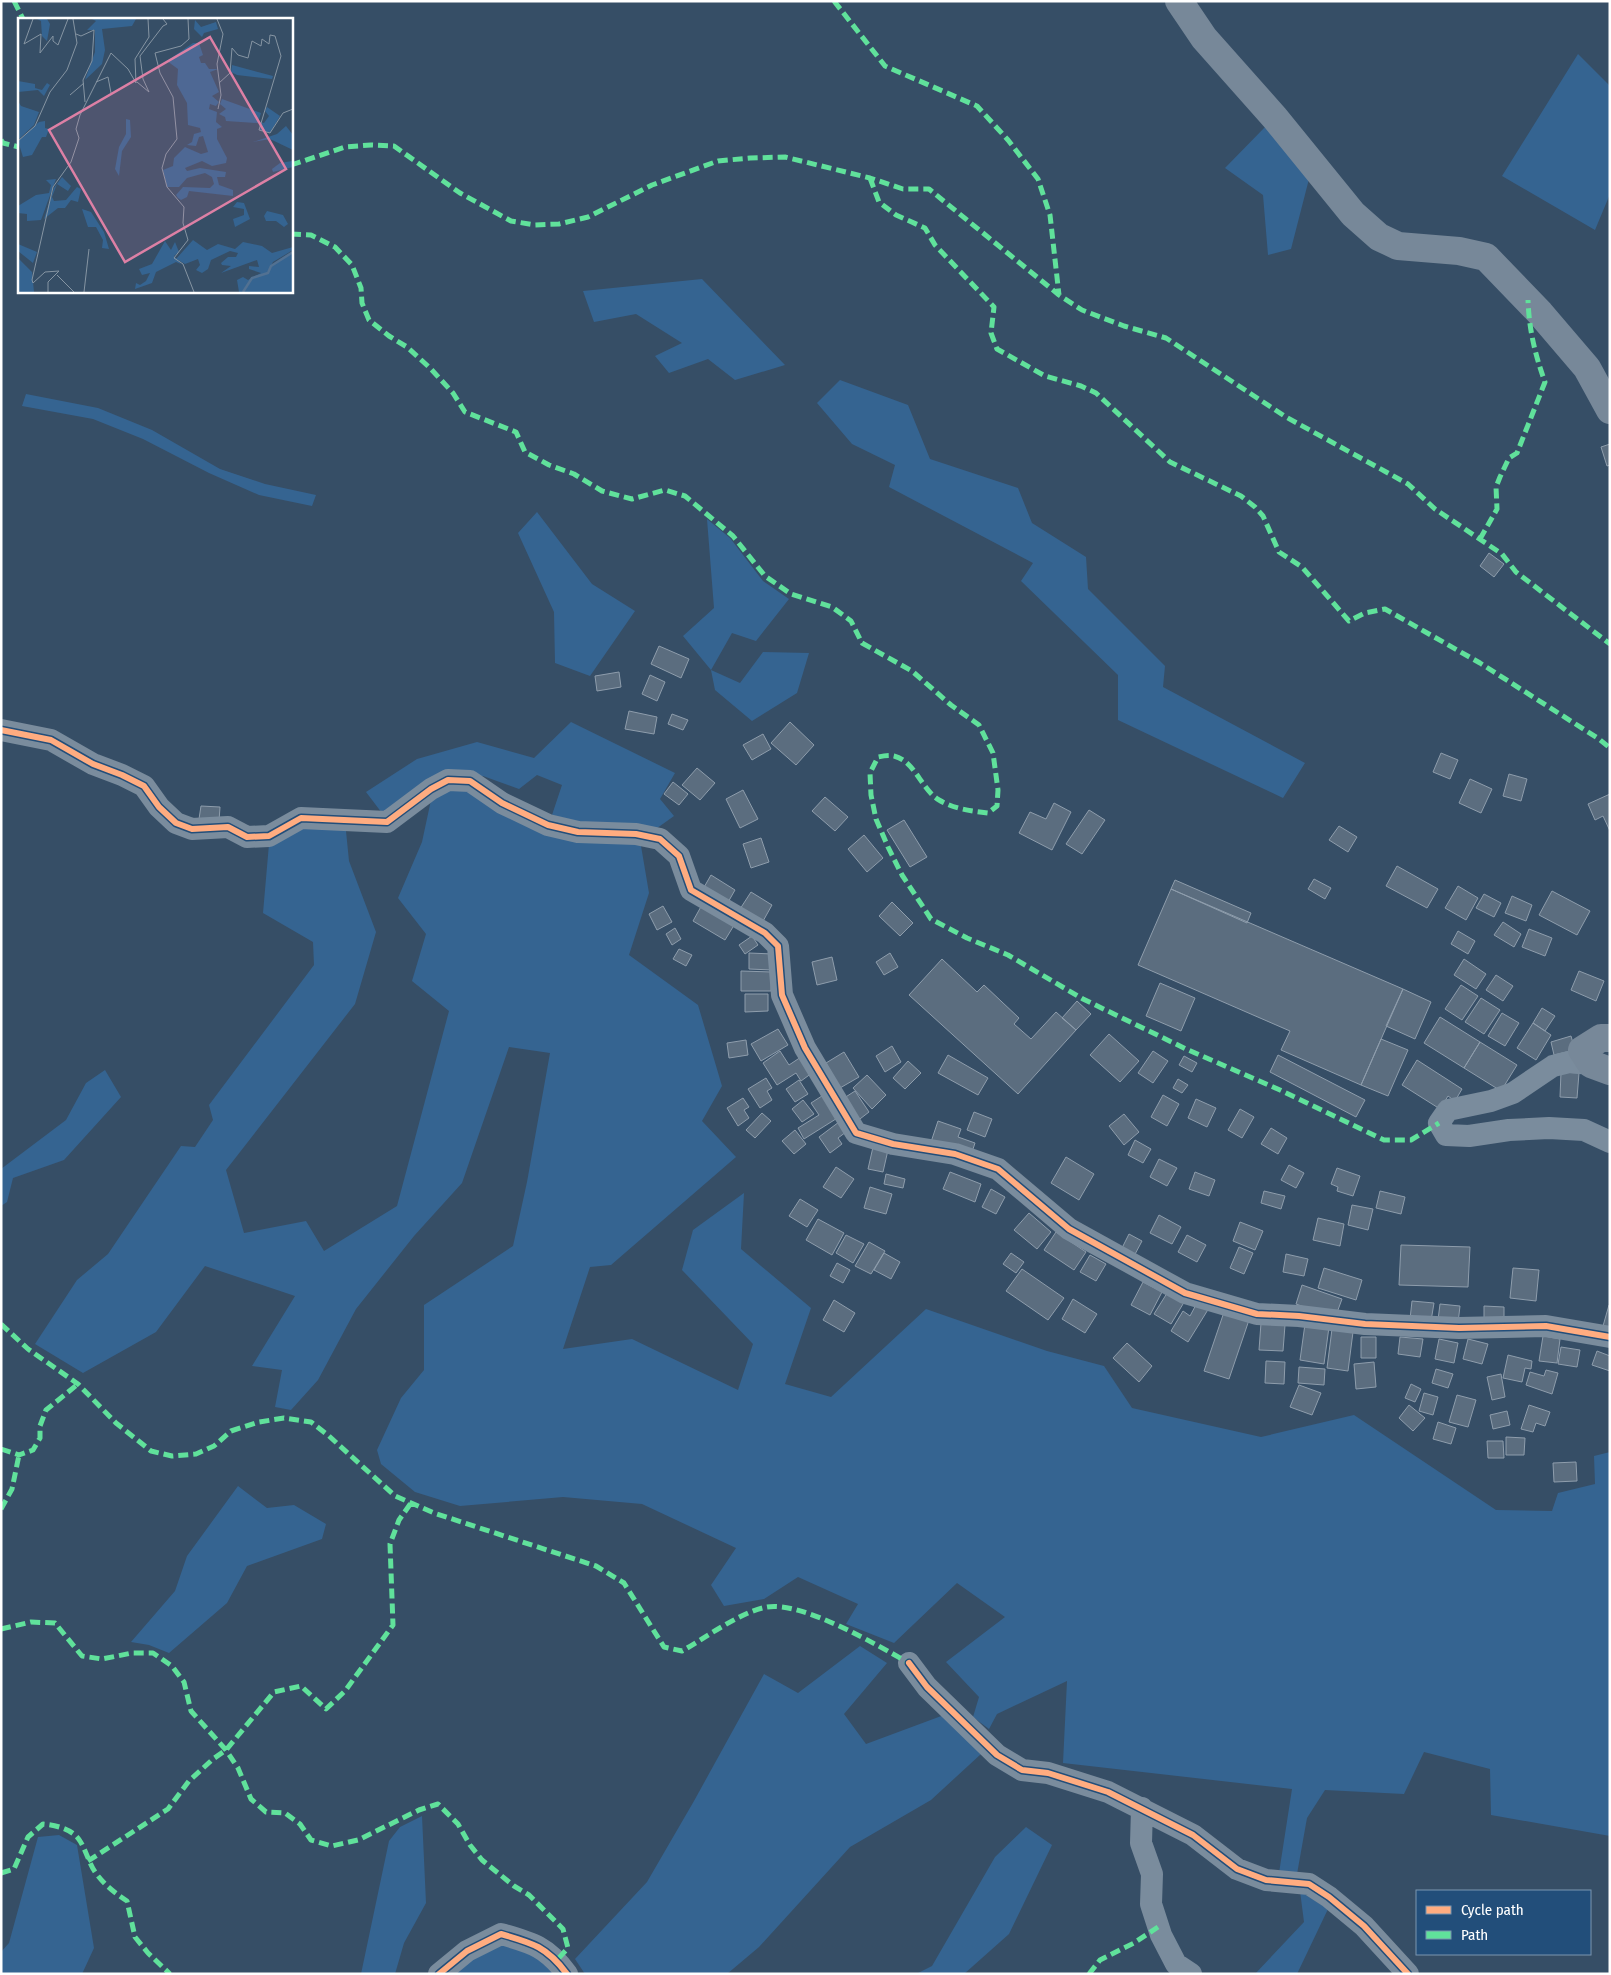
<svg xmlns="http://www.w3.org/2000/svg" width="1611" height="1975" viewBox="0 0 1611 1975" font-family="'Fira Sans Condensed',sans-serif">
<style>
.green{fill:#356491}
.building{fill:#5b6d7f;stroke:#8e9dac}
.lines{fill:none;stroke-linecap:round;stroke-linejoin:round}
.minor{stroke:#7a8c9d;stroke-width:22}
.secondary{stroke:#789;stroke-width:28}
.quiet{stroke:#60e19b;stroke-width:5;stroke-dasharray:10 5;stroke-linecap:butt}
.cycleway-casing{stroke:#224e7a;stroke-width:9}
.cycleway{stroke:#ffac80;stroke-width:6}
.inset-river{fill:none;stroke:#527192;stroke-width:2.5}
.inset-road{fill:none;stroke:#8695a3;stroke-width:1}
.view{fill:#dd80a5;fill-opacity:0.15;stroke:#dd80a5;stroke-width:2.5}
.inset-edge{fill:none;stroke:#fff;stroke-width:2.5}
</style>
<rect width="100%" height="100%" fill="#364e66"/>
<path class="green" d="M1578 54 1610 86V194L1595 230 1502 176Z
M1267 125 1309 179 1291 249 1268 255 1263 195 1225 168Z
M702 279 785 365 735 380 708 359 669 373 655 356 682 343 636 314 594 322 583 291Z
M840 380 908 405 930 459 1018 488 1032 523 1086 557 1088 589 1165 666 1163 687 1305 763 1283 798 1118 720V675L1021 581 1033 563 889 487 895 465 852 444 817 403Z
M26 394 98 408 152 430 220 469 265 484 316 495 312 506 259 495 209 473 143 439 93 419 22 406Z
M537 512 592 584 635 611 590 676 555 663 554 612 518 533Z
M707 519 730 538 763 581 789 599 756 641 732 633 711 670 740 683 763 652 809 653 797 693 752 721 715 690 711 670 683 636 714 608Z
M571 722 675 773 660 799 674 816 653 831 607 829 552 815 562 785 537 775 519 789 483 776H451L385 817 366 792 417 759 477 742 534 758Z
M469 786 504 809 640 840 649 893 629 955 698 1005 722 1086 702 1121 736 1157 611 1265 590 1267 563 1349 632 1339 738 1390 753 1344 682 1270 693 1230 744 1193 741 1249 811 1308 785 1384 831 1397 926 1309 1047 1351 1104 1366 1132 1408 1261 1437 1354 1415 1496 1510 1552 1511 1558 1493 1595 1484 1594 1456 1610 1452V1836L1491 1815 1490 1769 1424 1752 1404 1794 1325 1790 1307 1818 1297 1874 1279 1873 1292 1789 1063 1763 1067 1681 997 1714 989 1729 973 1717 979 1697 946 1662 1005 1617 957 1583 894 1643 846 1624 858 1604 798 1577 764 1599 724 1606 711 1585 736 1548 642 1504 563 1497 460 1506 415 1492 381 1464 377 1450 401 1398 424 1370V1305L513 1246 527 1182 550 1053 509 1047 462 1183 414 1236 356 1309 318 1380 291 1410 275 1407 282 1370 252 1366 295 1296 205 1266 156 1332 83 1373 35 1344 77 1280 108 1254 181 1146 195 1147 213 1120 209 1105 314 965 313 942 263 913 269 844 308 825 346 831 349 861 376 932 355 1004 226 1170 244 1233 306 1221 324 1251 397 1206 449 1011 412 981 426 934 398 898 422 842 431 800 452 788Z
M105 1070 121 1097 64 1160 13 1178 7 1202 1 1206V1169L66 1120 86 1083Z
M238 1486 267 1508 294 1505 326 1524 322 1539 247 1566 227 1603 169 1653 149 1645 131 1642 175 1591 187 1556Z
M860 1646 887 1663 844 1714 866 1744 944 1715 981 1754 931 1800 850 1847 759 1947 727 1974H585L575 1959 647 1882 694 1801 764 1674 798 1693Z
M422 1816 426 1903 404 1943 395 1974H361L389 1841 400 1827Z
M1026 1827 1052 1845 1009 1934 964 1974H916L932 1966 995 1857Z
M59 1835 77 1845 94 1948 82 1974H1V1952L9 1943 38 1837Z
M1300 1891 1328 1909 1297 1974H1255L1304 1922Z
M492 1941 532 1948 560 1974H446Z"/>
<path class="building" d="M1610 444V465L1607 466 1601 447Z
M1489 553 1504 564 1494 577 1480 566Z
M659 646 689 659 681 678 651 664Z
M619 672 621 687 597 691 595 676Z
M650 675 665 682 657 701 642 694Z
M629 711 657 717 654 734 625 729Z
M672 714 688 720 683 730 668 724Z
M790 722 814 745 796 765 771 743Z
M763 734 771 749 752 760 743 745Z
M1441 753 1458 760 1450 779 1433 772Z
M697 768 715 783 700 800 682 785Z
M1509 774 1527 779 1521 801 1503 796Z
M1470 779 1492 789 1481 813 1459 803Z
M673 782 688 794 679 805 664 794Z
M743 790 758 819 740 828 726 799Z
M1610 794V831L1603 816 1595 820 1588 804Z
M825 797 848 817 835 831 812 811Z
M1054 803 1071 812 1052 850 1019 833 1030 812 1046 819Z
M201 806 220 807 219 821 199 819Z
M1089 810 1105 820 1082 854 1066 844Z
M904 820 927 857 910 867 887 830Z
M1339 826 1357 837 1348 852 1329 840Z
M864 835 883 858 867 872 848 849Z
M761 838 769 862 751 868 743 844Z
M1397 866 1438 889 1427 908 1386 886Z
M711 875 735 890 727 904 703 889Z
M1314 879 1331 888 1325 899 1308 889Z
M1175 880 1251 913 1247 923 1171 889Z
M1458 886 1478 898 1466 920 1445 908Z
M1171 889 1403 989 1361 1085 1281 1050 1290 1031 1138 965Z
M1552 891 1590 911 1577 935 1539 915Z
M751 892 772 905 762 923 740 909Z
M1484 894 1501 903 1494 917 1476 908Z
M1512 896 1532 905 1526 921 1505 913Z
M892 902 913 923 900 936 879 916Z
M703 903 736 922 725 940 693 921Z
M663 906 672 922 657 930 649 914Z
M1503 922 1521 934 1514 947 1494 935Z
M675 928 681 939 672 945 666 934Z
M1529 929 1552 938 1545 956 1522 947Z
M1458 931 1475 941 1468 954 1451 944Z
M752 936 758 945 745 954 739 945Z
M679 949 692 955 686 966 673 959Z
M749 953 773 954 772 970 749 969Z
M890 953 898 967 884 975 876 962Z
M832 957 837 980 817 985 812 962Z
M942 959 977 992 984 985 1019 1018 1014 1024 1031 1039 1056 1012 1076 1030 1018 1094 909 995Z
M1464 959 1486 974 1476 989 1454 975Z
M741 971 772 972 771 991H741Z
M1579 971 1604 981 1596 1001 1571 990Z
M1496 975 1513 986 1503 1001 1486 990Z
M1160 983 1195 998 1181 1031 1146 1016Z
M1461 985 1478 996 1462 1020 1445 1009Z
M1403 989 1431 1002 1415 1039 1386 1026Z
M745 994H768V1011L745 1012Z
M1481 998 1500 1010 1484 1034 1465 1022Z
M1077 1001 1091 1014 1076 1030 1062 1018Z
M1542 1008 1555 1016 1545 1031 1533 1023Z
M1502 1013 1519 1023 1505 1046 1488 1036Z
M1440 1017 1480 1042 1464 1068 1424 1043Z
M1533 1023 1551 1035 1536 1060 1517 1048Z
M778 1029 788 1045 761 1061 751 1044Z
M1109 1034 1139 1061 1120 1082 1090 1055Z
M1571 1036 1575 1050 1554 1055 1551 1042Z
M1381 1039 1408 1050 1388 1096 1361 1085Z
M746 1040 748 1055 729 1058 727 1043Z
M1480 1042 1517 1065 1501 1091 1464 1068Z
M892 1046 901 1062 885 1072 876 1056Z
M780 1051 789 1065 801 1057 812 1073 801 1081 796 1073 777 1085 763 1063Z
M1153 1051 1168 1061 1153 1083 1138 1073Z
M844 1052 859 1077 840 1088 826 1063Z
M948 1055 988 1078 978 1095 938 1073Z
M1278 1055 1365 1100 1356 1117 1270 1072Z
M1184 1056 1197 1063 1192 1072 1179 1065Z
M1417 1060 1462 1089 1455 1101 1448 1096 1440 1109 1402 1085Z
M908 1061 921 1073 905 1089 893 1078Z
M1561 1072 1579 1073 1577 1098 1560 1097Z
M867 1075 886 1095 872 1109 853 1088Z
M766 1078 772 1088 767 1091 772 1100 760 1108 748 1089Z
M1178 1079 1188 1085 1182 1093 1173 1088Z
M799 1080 808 1094 795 1102 786 1089Z
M855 1091 869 1112 856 1122 841 1100Z
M825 1094 839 1117 804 1139 798 1128 819 1115 811 1103Z
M1163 1095 1179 1104 1167 1126 1151 1117Z
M743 1098 749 1107 744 1110 749 1118 738 1126 727 1108Z
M1196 1099 1216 1108 1207 1127 1188 1118Z
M803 1100 814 1114 802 1122 792 1109Z
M1240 1109 1254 1117 1242 1138 1228 1130Z
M974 1112 992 1119 985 1137 967 1130Z
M762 1113 771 1121 755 1138 746 1130Z
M1124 1114 1139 1132 1124 1145 1109 1126Z
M938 1121 961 1129 958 1137 975 1143 971 1155 931 1142Z
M839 1122 846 1132 838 1138 842 1144 830 1153 819 1137Z
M1271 1128 1287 1138 1278 1154 1261 1144Z
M795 1130 806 1144 794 1154 782 1141Z
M1135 1140 1151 1149 1143 1163 1128 1155Z
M873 1147 888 1150 883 1172 868 1169Z
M1066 1157 1094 1174 1079 1200 1051 1183Z
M1159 1159 1177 1168 1167 1186 1150 1177Z
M1289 1165 1304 1173 1296 1188 1281 1180Z
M836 1167 854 1179 841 1198 823 1187Z
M1337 1168 1360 1176 1353 1196 1337 1191 1338 1187 1331 1184Z
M950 1172 981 1184 975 1202 943 1189Z
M1195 1172 1215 1180 1209 1196 1189 1189Z
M886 1174 905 1179 903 1188 884 1184Z
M870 1187 892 1194 886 1214 864 1208Z
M991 1189 1005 1197 996 1214 982 1207Z
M1264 1191 1285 1196 1281 1209 1261 1203Z
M1380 1191 1405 1197 1401 1214 1376 1208Z
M800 1199 818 1210 807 1227 789 1216Z
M1352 1205 1373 1209 1368 1230 1348 1225Z
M1029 1213 1051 1232 1037 1249 1014 1230Z
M1159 1215 1181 1227 1172 1244 1150 1233Z
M1318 1218 1344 1224 1340 1246 1313 1240Z
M818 1219 844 1233 832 1255 806 1240Z
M1240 1222 1263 1231 1255 1250 1233 1241Z
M1056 1232 1086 1252 1074 1270 1044 1250Z
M1129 1234 1142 1241 1133 1258 1120 1252Z
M846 1235 864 1244 853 1263 836 1253Z
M1187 1235 1206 1245 1197 1262 1178 1252Z
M869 1242 885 1251 871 1274 855 1266Z
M1401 1245 1470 1247 1468 1287 1399 1285Z
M1239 1247 1253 1253 1244 1274 1230 1268Z
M884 1253 900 1262 891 1279 874 1270Z
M1011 1253 1024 1262 1016 1273 1003 1264Z
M1286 1254 1308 1259 1304 1276 1283 1272Z
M1090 1255 1106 1264 1096 1281 1080 1272Z
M837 1263 850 1270 843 1283 830 1276Z
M1324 1268 1362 1280 1356 1300 1318 1288Z
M1513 1268 1539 1270 1536 1301 1510 1298Z
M1022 1269 1064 1298 1048 1320 1006 1291Z
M1143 1282 1162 1292 1150 1315 1131 1305Z
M1302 1285 1342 1299 1335 1318 1296 1304Z
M1169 1290 1186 1299 1171 1324 1154 1314Z
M1073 1299 1097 1314 1085 1333 1062 1319Z
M834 1300 855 1313 844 1332 823 1320Z
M1198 1301 1209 1308 1188 1342 1171 1331 1183 1311 1190 1316Z
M1412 1301 1434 1303 1431 1321 1410 1319Z
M1440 1304 1460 1306 1458 1323 1438 1320Z
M1609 1305 1610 1306V1327L1603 1326Z
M1484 1306 1504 1307V1321H1484Z
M1224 1312 1249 1320 1229 1379 1204 1371Z
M1261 1323 1285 1325 1283 1351 1259 1350Z
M1305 1324 1329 1327 1324 1364 1300 1360Z
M1332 1329 1353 1332 1348 1371 1327 1368Z
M1543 1336 1560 1339 1557 1363 1539 1361Z
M1361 1337H1376V1358H1361Z
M1400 1337 1423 1339 1420 1357 1398 1354Z
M1439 1339 1458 1343 1454 1363 1435 1359Z
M1468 1339 1488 1344 1482 1364 1463 1359Z
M1127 1343 1152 1366 1139 1382 1113 1358Z
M1561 1347 1580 1350 1577 1367 1558 1364Z
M1597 1351 1610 1356V1371L1592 1365Z
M1508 1355 1532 1361 1531 1369 1525 1368 1522 1382 1503 1378Z
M1266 1361 1285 1362 1284 1384 1265 1383Z
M1374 1362 1376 1387 1356 1389 1354 1364Z
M1299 1367 1325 1369 1324 1385 1298 1383Z
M1436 1369 1453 1374 1448 1388 1432 1383Z
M1546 1370 1558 1373 1552 1394 1526 1385 1530 1372 1544 1376Z
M1501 1374 1505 1397 1492 1400 1487 1377Z
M1411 1384 1421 1389 1415 1402 1405 1398Z
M1299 1385 1321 1393 1312 1415 1290 1407Z
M1424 1393 1438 1397 1433 1415 1419 1411Z
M1457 1395 1476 1400 1468 1427 1449 1422Z
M1409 1405 1425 1418 1413 1431 1399 1418Z
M1529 1405 1550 1412 1545 1426 1536 1423 1533 1432 1521 1429Z
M1507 1411 1510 1425 1493 1429 1490 1415Z
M1438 1422 1456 1428 1451 1444 1433 1439Z
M1506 1437 1525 1438 1524 1455H1506Z
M1487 1441H1503L1504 1458H1488Z
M1576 1462 1577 1481 1554 1482 1553 1463Z"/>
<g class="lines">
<path class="minor" d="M1 730 51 740 93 764 122 775 144 786 159 807 176 823 192 829 228 827 247 837 269 836 301 818 387 822 431 789 448 780 470 781 502 803 548 825 578 832 636 834 660 839 679 856 691 890 765 933 778 946 782 995 805 1048 856 1133 893 1144 955 1154 998 1169 1069 1229 1185 1293 1257 1314 1299 1316 1365 1324 1459 1328 1546 1326 1610 1337
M1591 1064 1569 1062 1553 1066 1513 1093 1491 1101 1448 1110 1439 1123 1446 1135 1469 1136 1509 1130 1549 1128 1584 1130 1610 1142
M909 1663 927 1687 997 1755 1022 1770 1048 1773 1108 1792 1193 1835 1237 1869 1266 1880 1309 1884 1329 1897 1364 1926 1408 1974
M1142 1808 1141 1843 1152 1874 1151 1904 1161 1935 1176 1964 1191 1974
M439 1974 467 1951 501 1934C533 1943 547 1947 567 1974"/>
<path class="secondary" d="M1179 1 1204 38 1275 118 1353 214 1379 237 1398 246 1459 251 1486 257 1540 313 1587 368 1610 410
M1610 1038H1601L1582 1050 1591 1064 1610 1071"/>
<path class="quiet" d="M14 1 23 19
M834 1 885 66 977 106 1008 140 1038 179 1050 215 1059 295
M1 140 3 143 19 147
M291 165 345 147 371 145 394 146 460 193 511 221 535 225 559 224 588 217 652 185 718 161 750 158 785 157 870 178 903 189H929L1059 295 1082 310 1124 326 1166 338 1286 417 1408 484 1435 509 1502 554 1516 572 1610 644
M870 178 879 202 896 215 925 228 935 245 994 307 991 333 997 349 1045 376 1081 386 1096 393 1170 462 1241 496 1255 507 1263 516 1279 552 1302 567 1349 621 1365 613 1385 609 1480 663 1599 739 1610 748
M291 234 311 235 335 247 352 265 361 288 362 303 369 320 389 336 407 347 430 368 453 393 465 412 516 432 525 452 549 465 574 474 602 491 632 499 665 490 685 496 733 536 765 576 791 594 832 607 851 621 862 643 912 671 951 705 979 725 993 753 998 790 997 806 988 813C971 811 954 809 939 800 921 789 915 761 894 756 890 755 883 756 878 757L870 773 871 795 876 819 888 847 902 875 931 919 967 938 1008 955 1083 999 1186 1049 1280 1090 1384 1140H1411L1439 1123
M1480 539 1497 509 1496 487 1500 477 1509 458 1517 453 1545 382C1535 355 1529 329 1528 300
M1 1324 28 1349 78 1384 116 1423 151 1451 172 1456 196 1454 214 1446 231 1431 259 1422 284 1418 311 1422 329 1436 395 1496 434 1513 596 1566 624 1583 664 1647 682 1651C705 1638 742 1611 767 1607 802 1601 877 1645 909 1663
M1 1449 19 1455 33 1450 40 1438V1426L46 1410 78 1384
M1 1509 12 1489 19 1455
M1 1629 31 1622 55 1623 82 1656 102 1659 132 1653H153L172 1666 184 1682 191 1711 226 1750 238 1768 251 1799 266 1812 285 1813 300 1824 311 1840 332 1846 358 1840 419 1810 438 1804 458 1824 470 1845 482 1860 514 1886 529 1895 563 1929 568 1948 557 1960
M88 1861 168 1809 189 1781 213 1759 226 1750 274 1692 301 1686 326 1709 345 1691 393 1625 390 1544 399 1520 411 1503
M1 1873 14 1869 28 1837 43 1824C55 1825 73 1829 80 1841 87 1852 89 1865 98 1876 106 1886 116 1894 127 1901L135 1937 148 1953 170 1974
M1089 1974 1100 1960 1134 1943 1158 1927"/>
<g class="cycleway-casing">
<path id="cycleway" d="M1 730 51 740 93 764 122 775 144 786 159 807 176 823 192 829 228 827 247 837 269 836 301 818 387 822 431 789 448 780 470 781 502 803 548 825 578 832 636 834 660 839 679 856 691 890 765 933 778 946 782 995 805 1048 856 1133 893 1144 955 1154 998 1169 1069 1229 1185 1293 1257 1314 1299 1316 1365 1324 1459 1328 1546 1326 1610 1337
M909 1663 927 1687 997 1755 1022 1770 1048 1773 1108 1792 1193 1835 1237 1869 1266 1880 1309 1884 1329 1897 1364 1926 1408 1974
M439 1974 467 1951 501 1934C533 1943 547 1947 567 1974"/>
</g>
<use href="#cycleway" class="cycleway"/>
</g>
<g transform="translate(18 18)">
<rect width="275" height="275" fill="#364e66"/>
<path d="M19 1H29L32 6 29 23 24 18 23 3ZM74 1H118L114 8 84 11 87 32 84 46 67 62 77 34V12H69L78 3ZM177 2 183 9 198 4 200 11 186 15 184 19 176 11ZM175 25H181L185 37 181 39 183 45H187L191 51H200L192 54 201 74 194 78 201 84 198 88 192 86 191 91 199 94 198 104 204 109 199 111V121L209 140 208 145 194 148 184 143 167 150 169 153 182 150 208 154 207 159H199L201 167 215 172V178L171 173 169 179 163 182 160 180 158 177 165 169 192 170 196 166 194 159 187 155 169 160 161 169H149L145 152 155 148 156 140 167 129 183 136 190 134 185 118 181 119 178 128 169 127 174 124 176 116 183 114 182 110 170 107 169 85 159 67 160 51 149 43ZM214 47 255 58 254 61 219 57 213 54ZM0 63 17 66V70L24 72 29 65 32 67 26 78 20 72 0 74ZM204 81 243 95 240 105 208 103 207 99 201 96 208 91 202 86ZM0 83 3 88 21 94 16 107 0 122ZM249 89 262 98 252 115 242 112V104L246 105 251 98 247 93ZM108 101 112 102 113 119 104 133 101 158 97 151 101 129 108 116ZM27 103V110L31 111 28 119H24L14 137 5 139 0 123 21 104ZM268 108 275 117V149L255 154 254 151 262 145 274 143 275 132 252 121 235 124 259 116ZM44 159 53 168 50 173 39 166 34 179 36 183 48 182 59 169 63 171 60 184 53 182 47 190H40L26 201 36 170ZM38 161 23 202 9 203V196L0 195V188L18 177 31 175 33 167 28 162ZM219 184 226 185 232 201 217 209 215 201 226 197V191L215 189ZM64 191 73 194 86 214 91 231 84 230 85 222 78 209H70ZM249 193 265 197 270 206 266 209 258 203H248L246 198ZM175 222 189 232 200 226 217 231 225 224 244 228 254 235 275 229V232L255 244 249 255 236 260 250 255 254 248 275 234V274H226L235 260 225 274H221L219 262 225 259 230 262 243 255 231 251V248L241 249 239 242 203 255 213 248 204 247 203 245 210 239H218L220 235 212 233 193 242 190 251 184 255 178 252 182 247 180 241 167 246 158 241ZM147 223 153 232 157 224 161 234 156 238 163 246 158 244 138 254 134 265 117 271 118 265 122 267 128 263 132 255 124 257 121 251 134 246ZM0 226 19 234 15 245 0 233ZM0 240 14 254 16 274H0Z" fill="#356491"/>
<path class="inset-river" d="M225 274 234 260 250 255 253 248 275 234"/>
<path class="inset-road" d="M15 1 6 26 23 16 22 35 35 18V23L40 27 50 1M170 1 171 21 163 28 137 35 142 55 155 79 159 121 148 136 144 150 149 169 166 189 165 205 170 222 156 240 165 246 176 274M199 1 205 16 199 46 203 77 200 91M58 16 63 18 76 12 74 43 65 62 67 84M78 64 90 59 93 75M119 64 131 74 125 61 122 38 145 8 149 6 145 1M201 65 212 55 214 30 220 37 230 40 234 23 243 28 244 21 251 26 252 17 257 18 263 38 241 112 252 115 265 95 275 91M52 77 66 65M0 123 17 108 32 74 49 52 59 25 55 1M39 257 56 274M30 274V264L41 253 27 254 15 265 14 262 35 169 53 144 61 120 58 111 62 97 93 35 110 51 118 65 117 41 131 19 130 1M66 274 71 231"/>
<path class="view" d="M192 19 268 151 107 244 31 112Z"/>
<rect width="275" height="275" class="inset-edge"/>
</g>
<rect width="1611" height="1975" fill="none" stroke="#ffffff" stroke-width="5"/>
<rect x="1416" y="1890" width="175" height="65" fill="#224e7a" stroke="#7a95af"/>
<rect x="1426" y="1906" width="25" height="8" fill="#ffac80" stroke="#7a95af"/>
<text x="1461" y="1915" font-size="15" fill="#ffffff">Cycle path</text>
<rect x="1426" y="1931" width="25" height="8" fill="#60e19b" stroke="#7a95af"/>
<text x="1461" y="1940" font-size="15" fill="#ffffff">Path</text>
</svg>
